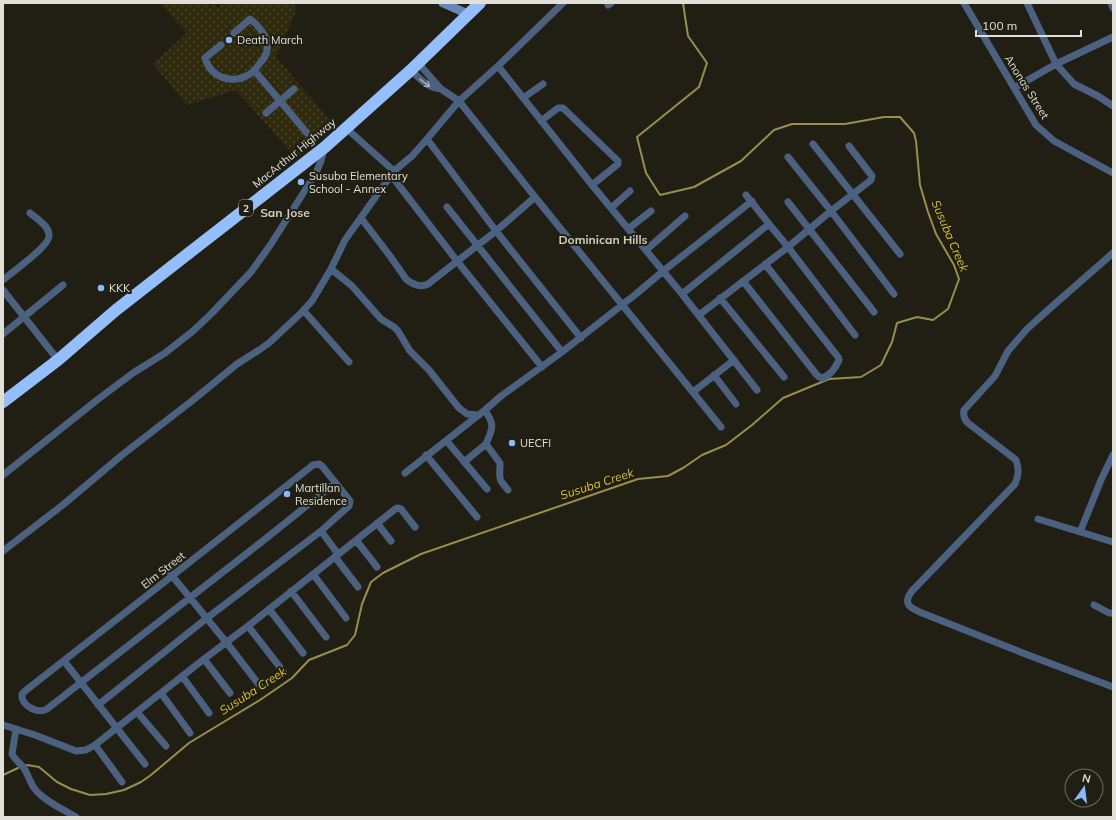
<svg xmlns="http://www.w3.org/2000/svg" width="1116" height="820" viewBox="0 0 1116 820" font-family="Mulish,sans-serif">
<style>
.park{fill:url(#park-dots)}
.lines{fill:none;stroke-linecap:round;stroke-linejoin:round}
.stream{stroke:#988e50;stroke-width:2}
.street{stroke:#4c6180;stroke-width:7}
.secondary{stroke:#6586b9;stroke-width:9}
.highway{stroke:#95befd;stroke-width:12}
.oneway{stroke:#a5adb5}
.poi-dot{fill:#8db9fc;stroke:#211f13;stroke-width:1.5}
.labels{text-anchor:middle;stroke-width:4;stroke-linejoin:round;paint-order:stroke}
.shield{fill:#211f13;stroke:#a7a69d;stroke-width:1}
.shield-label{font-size:10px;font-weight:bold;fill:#e1e0d8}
.poi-label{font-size:11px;fill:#e1e0d8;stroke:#211f13;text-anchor:start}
.street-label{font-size:11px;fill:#e1e0d8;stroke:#211f13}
.neighbourhood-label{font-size:12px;font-weight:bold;fill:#cfccbc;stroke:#211f13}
.water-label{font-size:12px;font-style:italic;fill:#dbc22f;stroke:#211f13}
</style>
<defs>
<pattern id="park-dots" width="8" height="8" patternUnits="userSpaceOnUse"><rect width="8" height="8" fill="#2f2a0d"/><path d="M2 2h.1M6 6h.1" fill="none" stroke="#4d4930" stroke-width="1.8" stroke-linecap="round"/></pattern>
</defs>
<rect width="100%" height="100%" fill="#211f13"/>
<path class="park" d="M160 3H213L218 8 224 3H292L297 9 276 57 335 126 296 158 236 90 187 105 153 64 187 33Z
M178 557 184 565 173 574 167 565Z"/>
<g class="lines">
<path class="stream" d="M27 765 39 767 57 782 71 789 90 795 106 794 124 790 141 782 151 775 189 743 260 700 292 678 309 660 347 645 355 635 362 604 371 582 383 573 421 554 638 479 668 476 683 468 702 455 726 445 752 425 783 398 829 379 861 377 881 365 892 342 897 323 917 317 933 320 948 309 959 279 954 265 936 234 928 212 920 185 916 141 914 133 900 117H884L845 124H792L774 130 741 161 694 187 660 195 646 173 637 137 699 87 707 63 688 36 683 3
M3 775 18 768"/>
<path class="street" d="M964 3 1036 125 1054 141 1113 173
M1027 3 1056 64 1074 84 1098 96 1113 106
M1111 3 1113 8
M608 5 611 3
M221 45 205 58C211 78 232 85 250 74 254 72 257 67 260 63 265 58 268 51 267 44 266 34 257 24 250 19L234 33
M418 63 441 89 459 101 535 197 721 427
M498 66 592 185 682 294 757 390
M254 70 307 133
M411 70C420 79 428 88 441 89
M1014 88 1056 64 1113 37
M523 98 543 84
M266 113 294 89
M541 121 558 108H563L618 161V164L592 185
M346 128 394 171
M427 139 496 231 581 338
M813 144 900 254
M788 157 831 211 894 294
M391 175 457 261 542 367
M746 195 769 224 788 247 855 335
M788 202 874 312
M447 207 562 352
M611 208 630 191
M361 218 390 256 406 279C412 284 420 288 428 284L496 231 535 197
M628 229 651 211
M646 250 685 216
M1113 253 1048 310 1027 329 1008 351 995 376 964 410C963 415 964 419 968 423L1016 460C1019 469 1019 475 1015 484L912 591C902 604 910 608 922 613L1028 655 1113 687
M3 280C12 272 52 245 49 234 48 225 37 219 30 213
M743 281 816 374 819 377 823 378C830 375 836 367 839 360L838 357 765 264
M3 290 58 360
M682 294 769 224
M720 298 784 377
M304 311 349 362
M699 315 788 247 831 211 871 180 872 176 849 146
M3 334 63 285
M714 375 736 404
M693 392 734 360
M485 410C495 426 493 427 486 444L500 463C500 479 497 477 508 490
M478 415 467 414 459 408 429 370 410 351 398 331 394 327 381 319 352 286 331 269 345 240 394 171 412 156 427 139 459 101 498 66 563 3
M450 445 487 489
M426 455 477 517
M464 462 486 444
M405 473 485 410 501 396 562 352 636 294 662 272 752 201
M3 475 97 400 133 373 165 353 193 331 211 314 251 272 271 244 316 173 321 161 324 149
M1038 519 1113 542
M377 523 391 541
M321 531 338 554
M1080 532 1101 480 1113 455
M356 540 377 567
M3 551 64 504 122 455 193 400 237 364 259 350 269 343 300 314 312 301 331 269
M335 557 358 587
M165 567 226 642 260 686
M313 574 346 618
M291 591 326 637
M1094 605 1109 613H1113
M269 609 303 653
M248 626 283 671
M204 659 230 693
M64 661 145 764
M182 676 209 713
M161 693 190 733
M98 705 207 618 321 531 349 506 350 501 322 466 319 464 313 465 172 576 25 691 22 694V698C25 707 38 714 47 709L264 540 335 483
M137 712 166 746
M3 725 35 735 76 751 86 750 95 745 204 659 248 626 394 510 397 508 401 509 415 527
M16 729 12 754C15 760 20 763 24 768 28 775 30 782 34 788 43 800 62 809 76 817
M95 745 122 782"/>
<path class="secondary" d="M443 3 468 14"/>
<path class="highway" d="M3 402 58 360 116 310 180 260 325 147 411 70 480 3"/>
</g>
<defs><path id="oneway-shaft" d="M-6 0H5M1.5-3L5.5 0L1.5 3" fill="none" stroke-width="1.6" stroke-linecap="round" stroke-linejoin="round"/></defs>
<use class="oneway" href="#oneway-shaft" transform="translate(425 83) rotate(38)"/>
<g class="poi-dot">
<circle cx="229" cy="40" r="4"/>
<circle cx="301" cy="182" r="4"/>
<circle cx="101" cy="288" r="4"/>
<circle cx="512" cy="443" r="4"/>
<circle cx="287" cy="494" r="4"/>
</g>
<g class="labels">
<rect class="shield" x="239" y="200" width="14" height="16" rx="3"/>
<g class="shield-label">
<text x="246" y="212">2</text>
</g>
<g class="poi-label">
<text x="237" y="44">Death March</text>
<text x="309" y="180">Susuba Elementary<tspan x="309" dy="13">School - Annex</tspan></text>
<text x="109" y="292">KKK</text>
<text x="520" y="447">UECFI</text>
<text x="295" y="492">Martillan<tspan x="295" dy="13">Residence</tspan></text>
</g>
<g class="street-label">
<text transform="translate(1027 87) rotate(58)" y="4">Anonas Street</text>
<text transform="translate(294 153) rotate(-39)" y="4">MacArthur Highway</text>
<text transform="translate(163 570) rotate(-38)" y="4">Elm Street</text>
</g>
<g class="neighbourhood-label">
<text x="285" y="217">San Jose</text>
<text x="603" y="244">Dominican Hills</text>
</g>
<g class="water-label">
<text transform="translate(950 236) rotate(67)" y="4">Susuba Creek</text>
<text transform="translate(597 484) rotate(-18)" y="4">Susuba Creek</text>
<text transform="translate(253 691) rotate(-33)" y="4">Susuba Creek</text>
</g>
</g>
<rect width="1116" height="820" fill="none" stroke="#e1e0d8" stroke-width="8"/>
<g transform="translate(1084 788) rotate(14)"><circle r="19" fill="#211f13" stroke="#6e6c62"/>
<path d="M0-3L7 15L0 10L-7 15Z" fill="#8db9fc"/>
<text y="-6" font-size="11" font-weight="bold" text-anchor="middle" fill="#e1e0d8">N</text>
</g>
<path d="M976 30v6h105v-6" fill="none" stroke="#e1e0d8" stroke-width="2"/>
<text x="982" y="30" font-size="12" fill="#e1e0d8" stroke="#211f13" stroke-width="3" paint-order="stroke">100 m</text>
</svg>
